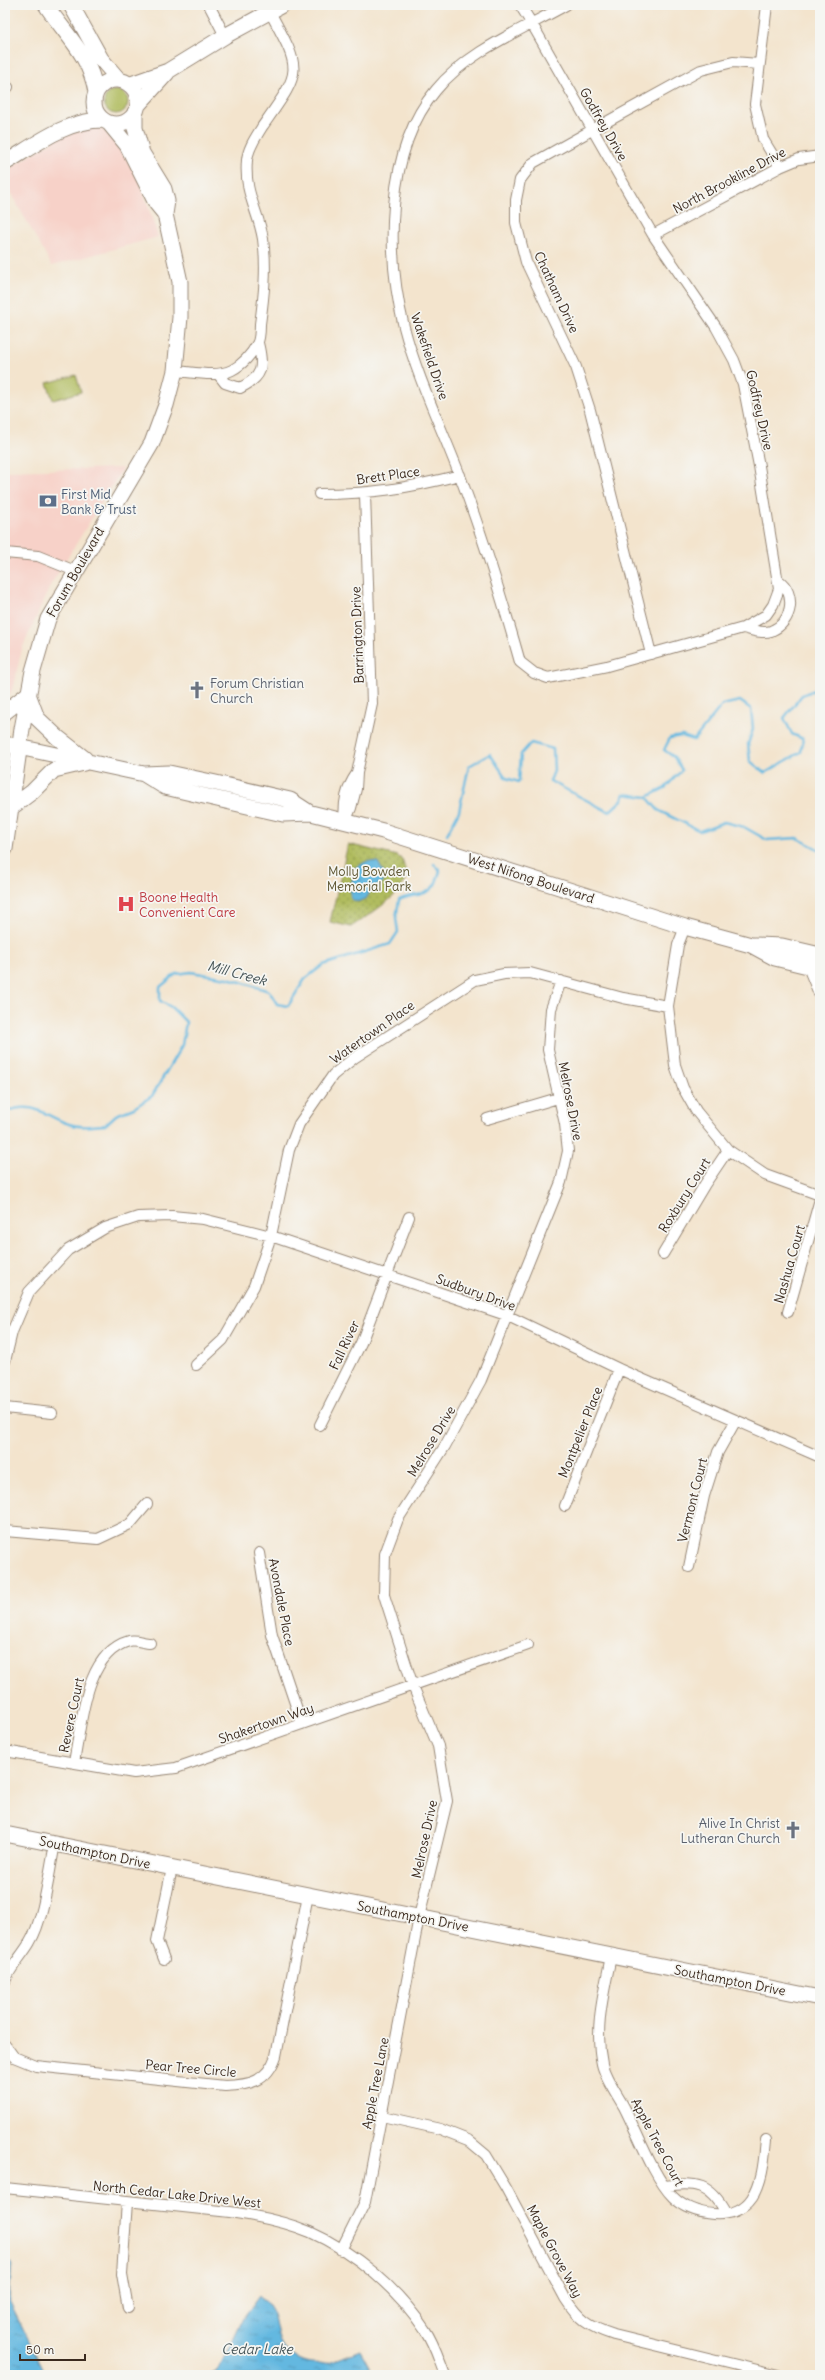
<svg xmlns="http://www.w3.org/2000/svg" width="825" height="2380" viewBox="0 0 825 2380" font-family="Delius,sans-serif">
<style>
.built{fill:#f7d1c8}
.grass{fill:#b0bc5e;stroke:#76733e}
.park{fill:url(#park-dots);stroke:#76733e}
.water{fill:url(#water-ripples);stroke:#4f717f}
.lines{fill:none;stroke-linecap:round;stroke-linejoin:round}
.stream{stroke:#63b8e0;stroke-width:2.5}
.street-casing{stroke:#978776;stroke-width:12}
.secondary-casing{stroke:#978776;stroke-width:17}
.street{stroke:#fff;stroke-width:10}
.secondary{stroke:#fff;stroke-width:15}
.labels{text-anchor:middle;stroke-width:3.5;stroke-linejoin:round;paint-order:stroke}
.street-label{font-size:13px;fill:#3b2a1e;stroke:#f6f6f2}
.service-label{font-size:13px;fill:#4e5e75;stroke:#f6f6f2;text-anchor:start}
.worship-label{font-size:13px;fill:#5b616d;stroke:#f6f6f2;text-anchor:start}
.park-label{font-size:13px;fill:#5e5631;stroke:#f6f6f2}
.health-label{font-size:13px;fill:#be3a42;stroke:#f6f6f2;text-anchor:start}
.water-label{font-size:14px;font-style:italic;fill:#475558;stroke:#f6f6f2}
</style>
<defs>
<pattern id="park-dots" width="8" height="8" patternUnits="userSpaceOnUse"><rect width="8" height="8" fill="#b0bc5e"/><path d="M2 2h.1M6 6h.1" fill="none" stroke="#90994d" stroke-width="1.8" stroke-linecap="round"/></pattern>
<pattern id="water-ripples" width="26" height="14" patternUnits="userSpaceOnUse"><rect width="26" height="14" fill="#63b8e0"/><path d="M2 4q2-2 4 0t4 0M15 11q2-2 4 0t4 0" fill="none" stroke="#5396b5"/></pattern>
</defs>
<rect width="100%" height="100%" fill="#f6f6f2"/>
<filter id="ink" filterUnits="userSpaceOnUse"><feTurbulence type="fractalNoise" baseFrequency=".025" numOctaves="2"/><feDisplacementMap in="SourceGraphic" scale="8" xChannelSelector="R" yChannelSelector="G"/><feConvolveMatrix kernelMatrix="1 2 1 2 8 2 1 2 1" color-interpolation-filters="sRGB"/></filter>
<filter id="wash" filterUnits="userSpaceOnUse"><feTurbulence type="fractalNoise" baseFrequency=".012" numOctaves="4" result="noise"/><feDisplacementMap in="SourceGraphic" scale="16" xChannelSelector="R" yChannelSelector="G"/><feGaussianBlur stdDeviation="0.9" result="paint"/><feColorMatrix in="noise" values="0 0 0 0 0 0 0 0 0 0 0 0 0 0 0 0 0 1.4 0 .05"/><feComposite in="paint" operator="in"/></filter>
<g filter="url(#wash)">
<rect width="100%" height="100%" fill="#f3e4cd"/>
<path class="built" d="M98 127 106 132 130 163 140 181 158 237 52 266 5 183V171L64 134Z
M123 468 50 586 22 649 12 690 5 702V471Z"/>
<path class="grass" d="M104 102a12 12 0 1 1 24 0a12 12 0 1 1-24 0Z
M76 375 81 392 53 400 47 383Z"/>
<path class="park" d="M348 844 397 856 402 859C404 866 407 873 405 880 400 897 365 917 351 927L330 922Z"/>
<path class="water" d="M367 861 378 862 384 873 382 883 373 887 366 899 357 902 351 899 350 887 356 867Z
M5 2262 12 2263 9 2300 46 2375H5Z
M260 2295C280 2317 272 2323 282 2346 283 2349 288 2351 291 2354 315 2372 335 2360 360 2350L374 2375H208L219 2369 243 2318Z"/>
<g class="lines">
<path class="stream" d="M647 797 665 788 682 770 674 757 664 750 670 738 682 736 694 740 722 705 740 701 751 709 753 729 748 744 750 761 765 773 801 752 803 739 792 734 784 718 802 695 820 688
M447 834 459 811 469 766 490 754 506 778 519 782 521 754 531 743 553 749 554 771 550 781 609 812 622 800 624 794 647 797 658 810 700 831 724 822 744 827 767 840 797 838 820 850
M5 1112C37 1099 47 1119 73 1125 82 1128 95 1125 105 1125L116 1115 134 1108 152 1096 182 1045 186 1022 171 1007 160 1001V987L176 974 191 972 209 975 228 978 269 991 277 1004 288 1006 305 979 323 965 390 944 398 932 396 918 399 900C410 894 426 897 434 886 437 882 438 876 440 871L434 864"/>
</g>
</g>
<g filter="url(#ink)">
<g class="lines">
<g class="street-casing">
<path id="street" d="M209 5 225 36
M520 5 532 24 653 235 716 327 734 360 743 384 759 466 779 589 773 605 766 615 743 628 607 666 548 678 534 673 520 662C503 602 485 543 463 484 444 432 418 381 404 327 386 255 385 150 436 90 468 51 522 30 566 5
M767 5 755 104 763 139 780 167
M5 88 8 87
M653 235 780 167 799 159 820 156
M175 371C192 372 217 378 232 370 242 365 252 354 257 344 260 339 260 330 260 324 264 295 267 268 263 239 258 209 244 194 247 160 248 148 256 137 262 127 302 70 303 73 270 12
M218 374 225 383 240 388C263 377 264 367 258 343
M319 494C372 494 409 488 460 475
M5 553 38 556 75 571
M743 628C752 630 762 634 771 631 793 622 797 593 778 580
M651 654 590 410 576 367 526 262 516 223V200L520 180 533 163 592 130 701 70 733 62 759 64
M345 822 351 808 356 789 357 773 372 704 365 494
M345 822C343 803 346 789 357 773
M685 927 678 945 668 1006 675 1065 683 1088 696 1111 728 1150 765 1175 820 1195
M808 967 820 996
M487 1119 558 1098
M663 1254 705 1184 728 1150
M788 1312 820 1199
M5 1361 12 1332 29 1292 68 1250 105 1228 138 1217 172 1216 203 1219 271 1236 506 1315 619 1369 820 1457
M196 1365 223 1340 254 1286 271 1236 289 1150 299 1124 333 1075 354 1058 475 980 504 974 530 973 623 998 668 1006
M5 1408 52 1413
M320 1425 361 1343 409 1217
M565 1506 619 1369
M5 1531 98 1539 130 1524 147 1504
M259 1553 272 1635 302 1724
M689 1567 704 1496 718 1452 736 1420
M5 1751 134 1773 176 1768 528 1645
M74 1762C82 1724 84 1654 129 1641 135 1639 144 1643 150 1643
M611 1956C604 1993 594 2027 602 2064 605 2078 617 2094 624 2107 637 2132 654 2178 673 2197 692 2216 735 2223 752 2198 763 2181 764 2160 766 2140
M164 1959 157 1941 172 1868
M5 1981C11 1966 22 1956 30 1942 44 1919 49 1872 55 1844
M5 2045 14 2057 36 2066 225 2086C250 2085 267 2082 276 2056L308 1895
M382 2116 440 2129 468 2140 486 2155 506 2188 565 2298C579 2320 589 2327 614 2335L778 2375
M665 2186C696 2181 711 2184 726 2213
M5 2188 230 2212C257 2216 284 2221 310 2232 355 2252 398 2289 425 2330 434 2343 439 2360 445 2375
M127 2202 122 2274 128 2308
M341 2250 365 2202 419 1917 447 1801 438 1746 413 1686 384 1595 385 1554 398 1519 445 1446 481 1380 561 1182 568 1151 565 1124 548 1050 551 1009 561 981"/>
</g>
<g class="secondary-casing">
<path id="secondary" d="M46 5C66 36 89 53 96 92
M71 5 101 59 119 80
M94 102a22 22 0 1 1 44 0a22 22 0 1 1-44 0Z
M131 84 168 71 225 36 282 5
M138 105 167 73
M109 123 127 145 156 203 165 214
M5 163C35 145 66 120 103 120
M5 712 28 694 37 718 57 737 85 759
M5 744 144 774 169 773 216 783 290 800 310 813
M144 774 165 787 283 814 311 813 383 831 685 927 751 945 775 958 820 969
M10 803 12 807 32 792 54 770 84 763
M5 849 22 729 33 671 48 619 152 443 166 405 175 371 180 317V282L165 214 167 201 164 189 142 153 135 128V112
M754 945 782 946 820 955
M5 1834 820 1998"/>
</g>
<use href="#street" class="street"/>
<use href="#secondary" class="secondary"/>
</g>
</g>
<defs>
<g id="bank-bare" transform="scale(1.38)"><path d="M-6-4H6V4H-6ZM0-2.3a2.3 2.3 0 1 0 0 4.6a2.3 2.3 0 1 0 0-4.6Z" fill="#5c6f8a" stroke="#f6f6f2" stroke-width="2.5" paint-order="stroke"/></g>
<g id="church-bare" transform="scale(1.38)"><path d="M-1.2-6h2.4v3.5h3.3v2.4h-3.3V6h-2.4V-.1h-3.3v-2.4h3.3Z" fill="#6b7280" stroke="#f6f6f2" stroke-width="2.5" paint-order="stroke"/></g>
<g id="hospital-bare" transform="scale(1.38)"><path d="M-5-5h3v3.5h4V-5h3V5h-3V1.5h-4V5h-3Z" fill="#e0444e" stroke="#f6f6f2" stroke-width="2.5" paint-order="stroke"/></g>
</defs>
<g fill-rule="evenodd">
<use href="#bank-bare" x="48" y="501"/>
<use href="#church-bare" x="197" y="690"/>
<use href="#hospital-bare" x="126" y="904"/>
<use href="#church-bare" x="793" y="1830"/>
</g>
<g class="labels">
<g class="street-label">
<text transform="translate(604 124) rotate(60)" y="5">Godfrey Drive</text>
<text transform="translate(729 180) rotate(-28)" y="5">North Brookline Drive</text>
<text transform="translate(557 292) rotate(65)" y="5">Chatham Drive</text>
<text transform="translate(430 356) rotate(71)" y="5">Wakefield Drive</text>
<text transform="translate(760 410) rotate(77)" y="5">Godfrey Drive</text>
<text transform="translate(388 475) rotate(-8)" y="5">Brett Place</text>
<text transform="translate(75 572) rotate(-60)" y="5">Forum Boulevard</text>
<text transform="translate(357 635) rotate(-92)" y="5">Barrington Drive</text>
<text transform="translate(531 878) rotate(18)" y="5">West Nifong Boulevard</text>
<text transform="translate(372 1032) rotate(-35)" y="5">Watertown Place</text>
<text transform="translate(571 1101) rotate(79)" y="5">Melrose Drive</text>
<text transform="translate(684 1195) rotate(-58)" y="5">Roxbury Court</text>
<text transform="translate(789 1264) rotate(-74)" y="5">Nashua Court</text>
<text transform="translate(476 1292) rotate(20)" y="5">Sudbury Drive</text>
<text transform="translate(344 1345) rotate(-65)" y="5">Fall River</text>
<text transform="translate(580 1432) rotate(-68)" y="5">Montpelier Place</text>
<text transform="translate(431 1441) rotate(-59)" y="5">Melrose Drive</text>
<text transform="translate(692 1500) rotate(-76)" y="5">Vermont Court</text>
<text transform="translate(282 1602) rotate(79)" y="5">Avondale Place</text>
<text transform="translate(71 1715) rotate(-78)" y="5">Revere Court</text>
<text transform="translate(266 1723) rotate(-19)" y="5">Shakertown Way</text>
<text transform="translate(424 1839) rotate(-78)" y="5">Melrose Drive</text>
<text transform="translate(95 1852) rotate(12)" y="5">Southampton Drive</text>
<text transform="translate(413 1916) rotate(11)" y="5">Southampton Drive</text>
<text transform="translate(730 1980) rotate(11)" y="5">Southampton Drive</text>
<text transform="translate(191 2068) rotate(5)" y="5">Pear Tree Circle</text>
<text transform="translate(375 2083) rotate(-79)" y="5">Apple Tree Lane</text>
<text transform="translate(658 2142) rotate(62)" y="5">Apple Tree Court</text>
<text transform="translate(177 2194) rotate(6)" y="5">North Cedar Lake Drive West</text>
<text transform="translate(555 2251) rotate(62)" y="5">Maple Grove Way</text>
</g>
<g class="service-label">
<text x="61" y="499">First Mid<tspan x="61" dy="15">Bank &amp; Trust</tspan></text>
</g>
<g class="worship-label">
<text x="210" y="688">Forum Christian<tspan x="210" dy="15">Church</tspan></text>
<text x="780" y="1828" text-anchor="end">Alive In Christ<tspan x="780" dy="15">Lutheran Church</tspan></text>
</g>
<g class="park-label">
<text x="369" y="876">Molly Bowden<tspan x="369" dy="15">Memorial Park</tspan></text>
</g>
<g class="health-label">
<text x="139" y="902">Boone Health<tspan x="139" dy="15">Convenient Care</tspan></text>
</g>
<g class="water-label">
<text transform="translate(237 973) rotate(15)" y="5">Mill Creek</text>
<text x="257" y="2354">Cedar Lake</text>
</g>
</g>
<rect width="825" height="2380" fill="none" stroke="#f6f6f2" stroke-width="20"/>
<path d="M20 2354v6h65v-6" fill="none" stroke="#3b2a1e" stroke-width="2"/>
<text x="26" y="2354" font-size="12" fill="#3b2a1e" stroke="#f6f6f2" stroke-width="3" paint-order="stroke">50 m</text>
</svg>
